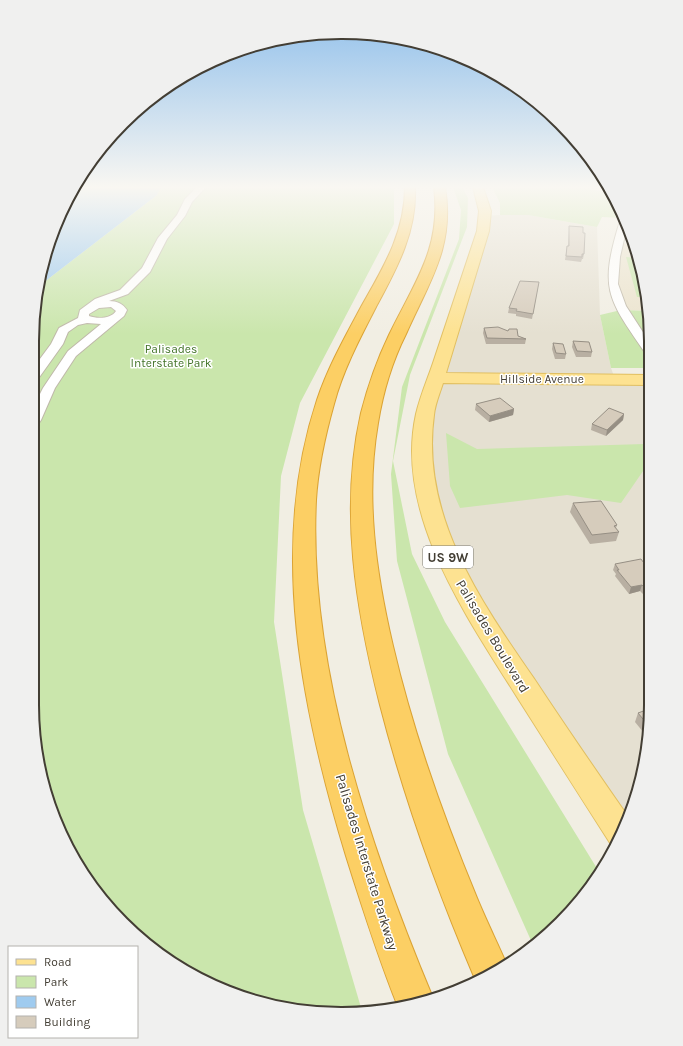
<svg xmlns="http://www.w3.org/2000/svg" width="683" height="1046" viewBox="0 0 683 1046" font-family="Karla,sans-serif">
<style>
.residential{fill:#e5e0d1}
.education{fill:#ebe3cd}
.green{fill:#cae6ac}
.water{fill:#9fcbef}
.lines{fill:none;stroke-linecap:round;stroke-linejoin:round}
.minor-casing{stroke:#bfb8a9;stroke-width:2}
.major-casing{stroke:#e1bf61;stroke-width:2}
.highway-casing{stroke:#dba334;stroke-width:2}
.minor{fill:#fff;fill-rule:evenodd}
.major{fill:#fde291;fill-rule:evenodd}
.highway{fill:#fccf64;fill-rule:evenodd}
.wall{fill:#b8afa2}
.shaded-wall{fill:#968f84}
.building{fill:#d6ccbc;stroke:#968f84}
.labels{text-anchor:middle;stroke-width:3;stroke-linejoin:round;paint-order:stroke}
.far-park-label{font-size:12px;fill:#427328;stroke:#fff}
.far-street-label{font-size:12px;fill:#433e34;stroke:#fff}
.shield{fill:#fff;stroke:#7b7871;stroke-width:1}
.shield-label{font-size:13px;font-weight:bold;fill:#433e34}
.street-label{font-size:14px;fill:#433e34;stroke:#fff}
.rim{fill:none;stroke:#433e34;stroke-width:2}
</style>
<rect width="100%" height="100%" fill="#f1eee3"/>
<path class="residential" d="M500 215H528L597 227 600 315 611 368 615 379 650 380 648 745 627 823 621 833 542 715 462 587 422 444 485 216Z"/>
<path class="education" d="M618 243 634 244 641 262 649 311 624 310 620 303 615 252Z"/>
<path class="green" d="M161 187H394V224L300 403 281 476 274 622 303 810 362 1011 341 1014 242 997 153 950 84 877 48 804 32 704 35 301 39 286 157 195Z
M453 187H462L468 198 467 227 410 375 393 461 412 554 445 622 598 870 574 908 533 945 448 754 397 561 391 474 402 387 459 239 461 210Z
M492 187H576L612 193 624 218 602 217 597 227 528 215H500V203Z
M626 257 639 258 646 297H637Z
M621 310 649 311 650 321V368H611L600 315Z
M446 433 477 449 645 444 650 449V461L621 503 567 495 460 508 450 486Z"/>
<path class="water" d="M76 187H161L157 195 39 286 64 205Z"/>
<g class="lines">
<g class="minor-casing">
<path id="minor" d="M197 187H206L192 202 185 216 167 239 150 272 128 294 109 301C117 301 123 304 127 310L124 316 76 356 55 388 41 420 39 423 34 424V406L43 388 68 351 101 324 87 323 78 325 68 332 63 344 38 379 34 380V367L51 344 59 328 78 318 80 310 95 299 120 290 142 268 158 238 177 215 185 199ZM111 307 116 311C111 319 97 319 89 316V314L99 308Z
M623 221 626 222 627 226 620 257 618 284 626 306 650 343V355L646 354C608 299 599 290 619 224Z"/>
</g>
<g class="major-casing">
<path id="major" d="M473 187H483L491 211 489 231 446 373 650 375V385L443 383C440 393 435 404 434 415 420 515 481 602 535 680 566 727 597 772 629 818L614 845 610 843C579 795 548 746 517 697 467 617 394 514 416 414 421 393 429 376 435 357 449 315 463 273 477 231L479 211Z"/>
</g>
<g class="highway-casing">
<path id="highway" d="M405 187H415C417 232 397 268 376 307 360 338 343 370 334 404 325 436 318 468 316 500 308 667 370 847 433 998L422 1003 398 1007C378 957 362 907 346 856 302 711 268 548 317 400 328 367 345 337 361 307 383 268 405 233 405 187Z
M434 187H445C455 247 429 282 406 334 392 362 383 392 378 423 365 498 376 573 393 646 413 732 443 816 477 898 486 920 497 942 507 965L475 979C437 890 404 798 380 705 356 610 339 510 361 413 368 386 377 360 389 335 414 283 442 248 434 187Z"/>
</g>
<use href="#minor" class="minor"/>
<use href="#major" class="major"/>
<use href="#highway" class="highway"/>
</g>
<path class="wall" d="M569 226 583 233 584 254 583 259H582L581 262 565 260 567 246H568L569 230Z
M539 282 532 319 516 316V314L508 313 509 308Z
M484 328 518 336 526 339 525 344H486L483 333Z
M573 341 592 352 591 357H576L572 347Z
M553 343 566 354 565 359H555L552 349Z
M476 404 514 409 513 415 489 422 475 410Z
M624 414 623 420 606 436 591 430 592 424Z
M573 503 617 525 616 528 619 532 616 541 590 544 570 512Z
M615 564 649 570V595L645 596 640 591 629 594 615 576 616 574 613 570Z
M649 709 648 738 635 722 638 713Z"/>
<path class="shaded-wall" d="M514 409 513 415 489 422 490 416Z
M624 414 623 420 606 436 607 430Z
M642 585 640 591 629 594 631 587Z
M649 589V595L645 596 647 590Z"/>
<path class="building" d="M569 226 583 227V233H585L584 254H582V257L566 256 567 246H569Z
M520 281 539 282 533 314 516 311 517 309 509 308Z
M498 327 508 331 509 329H517L518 336 526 339 487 338 484 328Z
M573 341 589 342 592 352 577 351Z
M553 343 563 344 566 354 556 353Z
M500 398 514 409 490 416 476 404Z
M609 408 624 414 607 430 592 424Z
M601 501 617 525 614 526 619 532 592 535 573 503Z
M641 559 649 570V589L647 590 642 585 631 587 617 570H619L615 564Z
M649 709 648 725 638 713Z"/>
<linearGradient id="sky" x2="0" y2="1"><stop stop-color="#8bbdeb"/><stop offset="0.56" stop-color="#f9f7f2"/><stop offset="1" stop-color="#f9f7f2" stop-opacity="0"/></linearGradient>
<rect width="683" height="334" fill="url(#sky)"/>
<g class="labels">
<g class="far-park-label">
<text x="171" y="353">Palisades<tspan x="171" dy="14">Interstate Park</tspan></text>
</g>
<g class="far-street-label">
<text x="542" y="383">Hillside Avenue</text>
</g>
<rect class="shield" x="423" y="546" width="50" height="22" rx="3"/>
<g class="shield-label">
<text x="448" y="562">US 9W</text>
</g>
<g class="street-label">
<text transform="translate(493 636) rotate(59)" y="5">Palisades Boulevard</text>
<text transform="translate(367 862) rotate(73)" y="5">Palisades Interstate Parkway</text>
</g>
</g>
<path d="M0 0H683V1046H0ZM341 39H342A302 302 0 0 1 644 341V705A302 302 0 0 1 342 1007H341A302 302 0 0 1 39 705V341A302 302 0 0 1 341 39Z" fill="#f0f0ef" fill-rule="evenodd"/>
<path class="rim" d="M341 39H342A302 302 0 0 1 644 341V705A302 302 0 0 1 342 1007H341A302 302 0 0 1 39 705V341A302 302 0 0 1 341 39Z"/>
<rect x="8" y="946" width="130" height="92" fill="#ffffff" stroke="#b4b2ae"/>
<rect x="16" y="959" width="20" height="6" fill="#fde291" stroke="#b4b2ae"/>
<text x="44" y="966" font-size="12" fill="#433e34">Road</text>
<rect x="16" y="976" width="20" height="12" fill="#cae6ac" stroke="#b4b2ae"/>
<text x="44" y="986" font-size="12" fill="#433e34">Park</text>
<rect x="16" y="996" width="20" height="12" fill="#9fcbef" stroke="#b4b2ae"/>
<text x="44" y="1006" font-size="12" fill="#433e34">Water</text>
<rect x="16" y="1016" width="20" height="12" fill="#d6ccbc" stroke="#b4b2ae"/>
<text x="44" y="1026" font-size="12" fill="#433e34">Building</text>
</svg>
